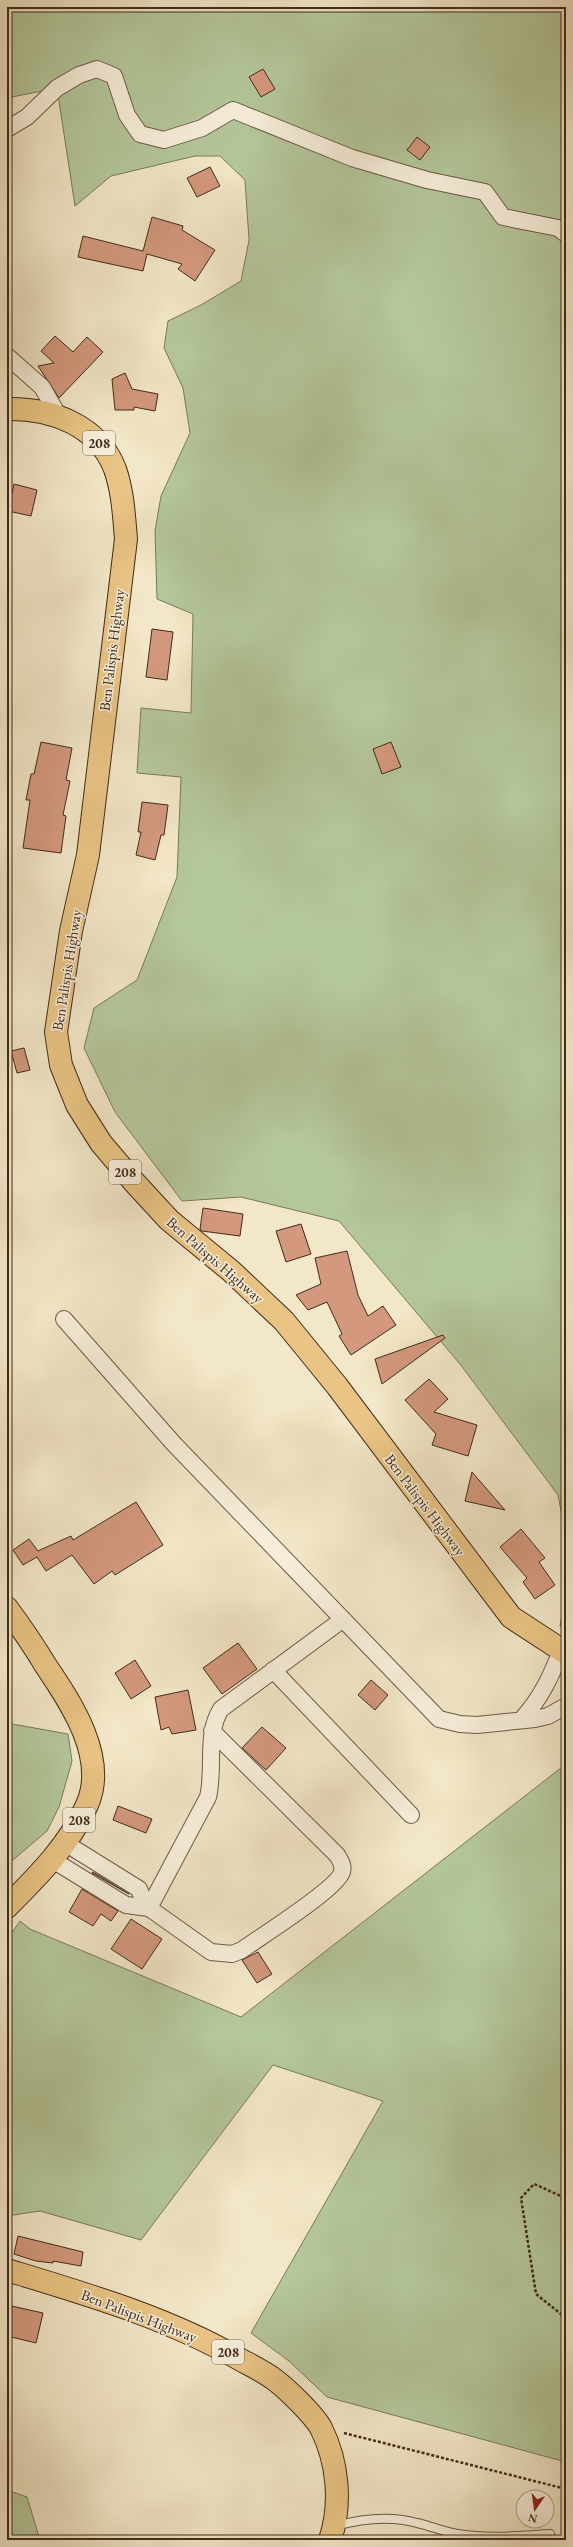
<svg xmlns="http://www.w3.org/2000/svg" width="573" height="2547" viewBox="0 0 573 2547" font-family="'EB Garamond',serif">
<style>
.green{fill:#b4c79b;stroke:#7a795b}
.building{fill:#d3987d;stroke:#412b1b}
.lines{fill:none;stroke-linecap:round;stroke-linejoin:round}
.service-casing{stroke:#6d5a46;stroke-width:10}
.minor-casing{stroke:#6d5a46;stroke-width:18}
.primary-casing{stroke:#412b1b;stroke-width:24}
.path{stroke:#412b1b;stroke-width:2.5;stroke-dasharray:3 2;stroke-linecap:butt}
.service{stroke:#f7efdb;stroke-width:8}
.minor{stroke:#f7efdb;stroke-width:16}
.primary{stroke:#e9c484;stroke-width:22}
.labels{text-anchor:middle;stroke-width:3;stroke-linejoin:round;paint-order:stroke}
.shield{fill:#f7efdb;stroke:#786655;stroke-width:1}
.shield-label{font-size:14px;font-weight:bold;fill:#412b1b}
.street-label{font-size:15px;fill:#412b1b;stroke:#f7efdb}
</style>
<rect width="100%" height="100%" fill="#f2e7c8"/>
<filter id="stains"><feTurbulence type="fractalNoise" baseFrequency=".005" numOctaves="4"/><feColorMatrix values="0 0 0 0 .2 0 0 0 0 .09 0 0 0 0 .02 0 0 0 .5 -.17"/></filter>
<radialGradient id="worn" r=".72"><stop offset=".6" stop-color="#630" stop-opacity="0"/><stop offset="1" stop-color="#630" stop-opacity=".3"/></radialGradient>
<path class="green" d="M7 7H566V1537L558 1495 460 1364 339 1221 241 1197 182 1201 115 1112 84 1048 94 1008 137 980 177 877 181 777 137 773 141 708 191 713 193 614 157 599 155 531 161 496 190 433 183 388 164 348 168 321 201 305 241 281 249 240 245 180 220 156H195L111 176 75 206 57 88 7 98Z
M566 1592V1628L560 1626Z
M7 1723 68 1734 72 1761 59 1807 47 1831 7 1865Z
M566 1764V2462L327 2397 289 2361 251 2333 383 2101 273 2065 141 2240 40 2211 7 2216V1940L20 1921 30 1929 241 2017Z
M7 2490 27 2497 40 2540H7Z"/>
<path class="building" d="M263 69 275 89 261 97 249 77Z
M417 137 430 147 420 160 407 150Z
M210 167 220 186 197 197 187 178Z
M152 217 183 226 182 230 215 250 195 281 178 269 182 264 147 254 143 271 78 257 83 236 143 251Z
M55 336 73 352 87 337 103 352 59 398 38 366 54 363 41 351Z
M125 373 132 389 158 394 155 411 134 407V410H115L112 379Z
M14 484 37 490 31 516 8 511Z
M152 629 173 632 167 680 146 677Z
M41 742 72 748 66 780 70 781 63 815 66 816 61 853 23 848 30 800H26L31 774H34Z
M391 742 401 767 382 774 373 749Z
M142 802 168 805 164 835H161L155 860 136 855 141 832H138Z
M24 1048 30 1070 17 1073 11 1051Z
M203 1208 243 1214 240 1236 202 1231 200 1229Z
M301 1224 311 1254 286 1262 276 1231Z
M347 1251 358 1295 368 1316 383 1306 396 1325 351 1355 339 1336 342 1334 327 1302 308 1310 296 1295 321 1284 315 1258Z
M443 1335 445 1338 382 1384 375 1359Z
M429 1379 448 1399 434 1412 477 1425 468 1456 432 1445 436 1434 405 1400Z
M472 1472 505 1510 465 1501Z
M136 1502 163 1545 115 1575 112 1571 94 1584 72 1555 46 1571 37 1557 23 1565 13 1550 29 1539 38 1551 71 1536 73 1540Z
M521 1529 545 1558 539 1562 555 1585 535 1599 523 1582 527 1578 500 1547Z
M238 1643 257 1669 222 1694 203 1668Z
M135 1660 151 1686 131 1699 115 1673Z
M371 1680 388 1695 375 1710 358 1695Z
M188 1690 196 1730 172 1734 169 1727 161 1730 155 1697Z
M262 1727 286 1748 266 1770 242 1748Z
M118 1806 152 1819 146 1833 113 1820Z
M93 1872 129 1894 92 1873Z
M82 1889 118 1911 111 1921 101 1914 93 1926 69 1912Z
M131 1919 162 1939 142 1969 111 1949Z
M258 1952 272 1974 257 1983 242 1960Z
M18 2236 83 2252 81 2266 53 2261V2263L36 2261 14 2254Z
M7 2305 43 2313 36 2343 7 2336Z"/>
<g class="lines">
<g class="service-casing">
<path id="service" d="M336 2526C361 2519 391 2516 417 2523 431 2526 444 2532 458 2534 488 2539 520 2536 550 2534"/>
</g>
<g class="minor-casing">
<path id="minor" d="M7 129 27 117 57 88 79 75 97 69 114 76 127 115 140 134 164 140 202 128 233 110 352 158 427 180 485 192 503 217 558 228 566 234
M7 356 42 387 58 415
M64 1319 174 1444 439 1719 460 1724 477 1725 535 1719 548 1716 566 1706
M273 1670 411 1815
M522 1719C541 1698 551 1676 561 1651
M65 1843 139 1889 146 1907
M51 1859 126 1905 149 1908 211 1952 232 1954 242 1950C260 1937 337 1889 342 1872 344 1865 340 1860 337 1855L212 1731
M149 1908 208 1797C215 1768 205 1734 221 1709L342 1620"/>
</g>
<g class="primary-casing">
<path id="primary" d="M7 409C51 408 98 425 115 469 123 492 124 516 126 539L88 855 71 931 56 1032 61 1065 77 1105 101 1143 134 1182 169 1220 231 1271 284 1321 337 1386 511 1617 566 1653
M7 1608C21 1627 34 1646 46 1666 71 1703 108 1758 87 1805 70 1844 37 1877 7 1907
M7 2270C86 2294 169 2318 241 2360 252 2366 265 2372 275 2380 287 2389 314 2415 321 2428 338 2462 342 2504 330 2540"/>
</g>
<path class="path" d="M566 2209 561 2196 534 2184 521 2198 536 2294 566 2318
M344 2433 566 2489"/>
<use href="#service" class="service"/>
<use href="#minor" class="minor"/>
<use href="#primary" class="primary"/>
</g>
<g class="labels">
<g class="shield">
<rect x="83" y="431" width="32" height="24" rx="3"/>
<rect x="109" y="1160" width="32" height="24" rx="3"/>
<rect x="63" y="1808" width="32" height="24" rx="3"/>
<rect x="212" y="2340" width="32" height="24" rx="3"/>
</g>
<g class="shield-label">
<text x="99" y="448">208</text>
<text x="125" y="1177">208</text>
<text x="79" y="1825">208</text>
<text x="228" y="2357">208</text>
</g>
<g class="street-label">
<text transform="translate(112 650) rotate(-83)" y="5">Ben Palispis Highway</text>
<text transform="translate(67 970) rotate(-81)" y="5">Ben Palispis Highway</text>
<text transform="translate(215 1260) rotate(41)" y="5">Ben Palispis Highway</text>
<text transform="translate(425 1505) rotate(53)" y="5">Ben Palispis Highway</text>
<text transform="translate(139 2316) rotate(21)" y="5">Ben Palispis Highway</text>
</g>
</g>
<rect width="573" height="2547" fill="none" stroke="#f2e7c8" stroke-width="24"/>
<rect x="8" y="8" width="557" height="2531" fill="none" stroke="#412b1b" stroke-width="2"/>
<rect x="12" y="12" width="549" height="2523" fill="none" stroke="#412b1b"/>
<g transform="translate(535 2509) rotate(193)"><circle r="19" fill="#f7efdb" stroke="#aea18e"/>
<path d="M0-3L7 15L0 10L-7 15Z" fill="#8f2418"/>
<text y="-6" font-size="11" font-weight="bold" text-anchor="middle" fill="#412b1b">N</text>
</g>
<rect width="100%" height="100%" filter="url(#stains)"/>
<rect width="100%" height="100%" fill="url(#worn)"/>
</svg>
